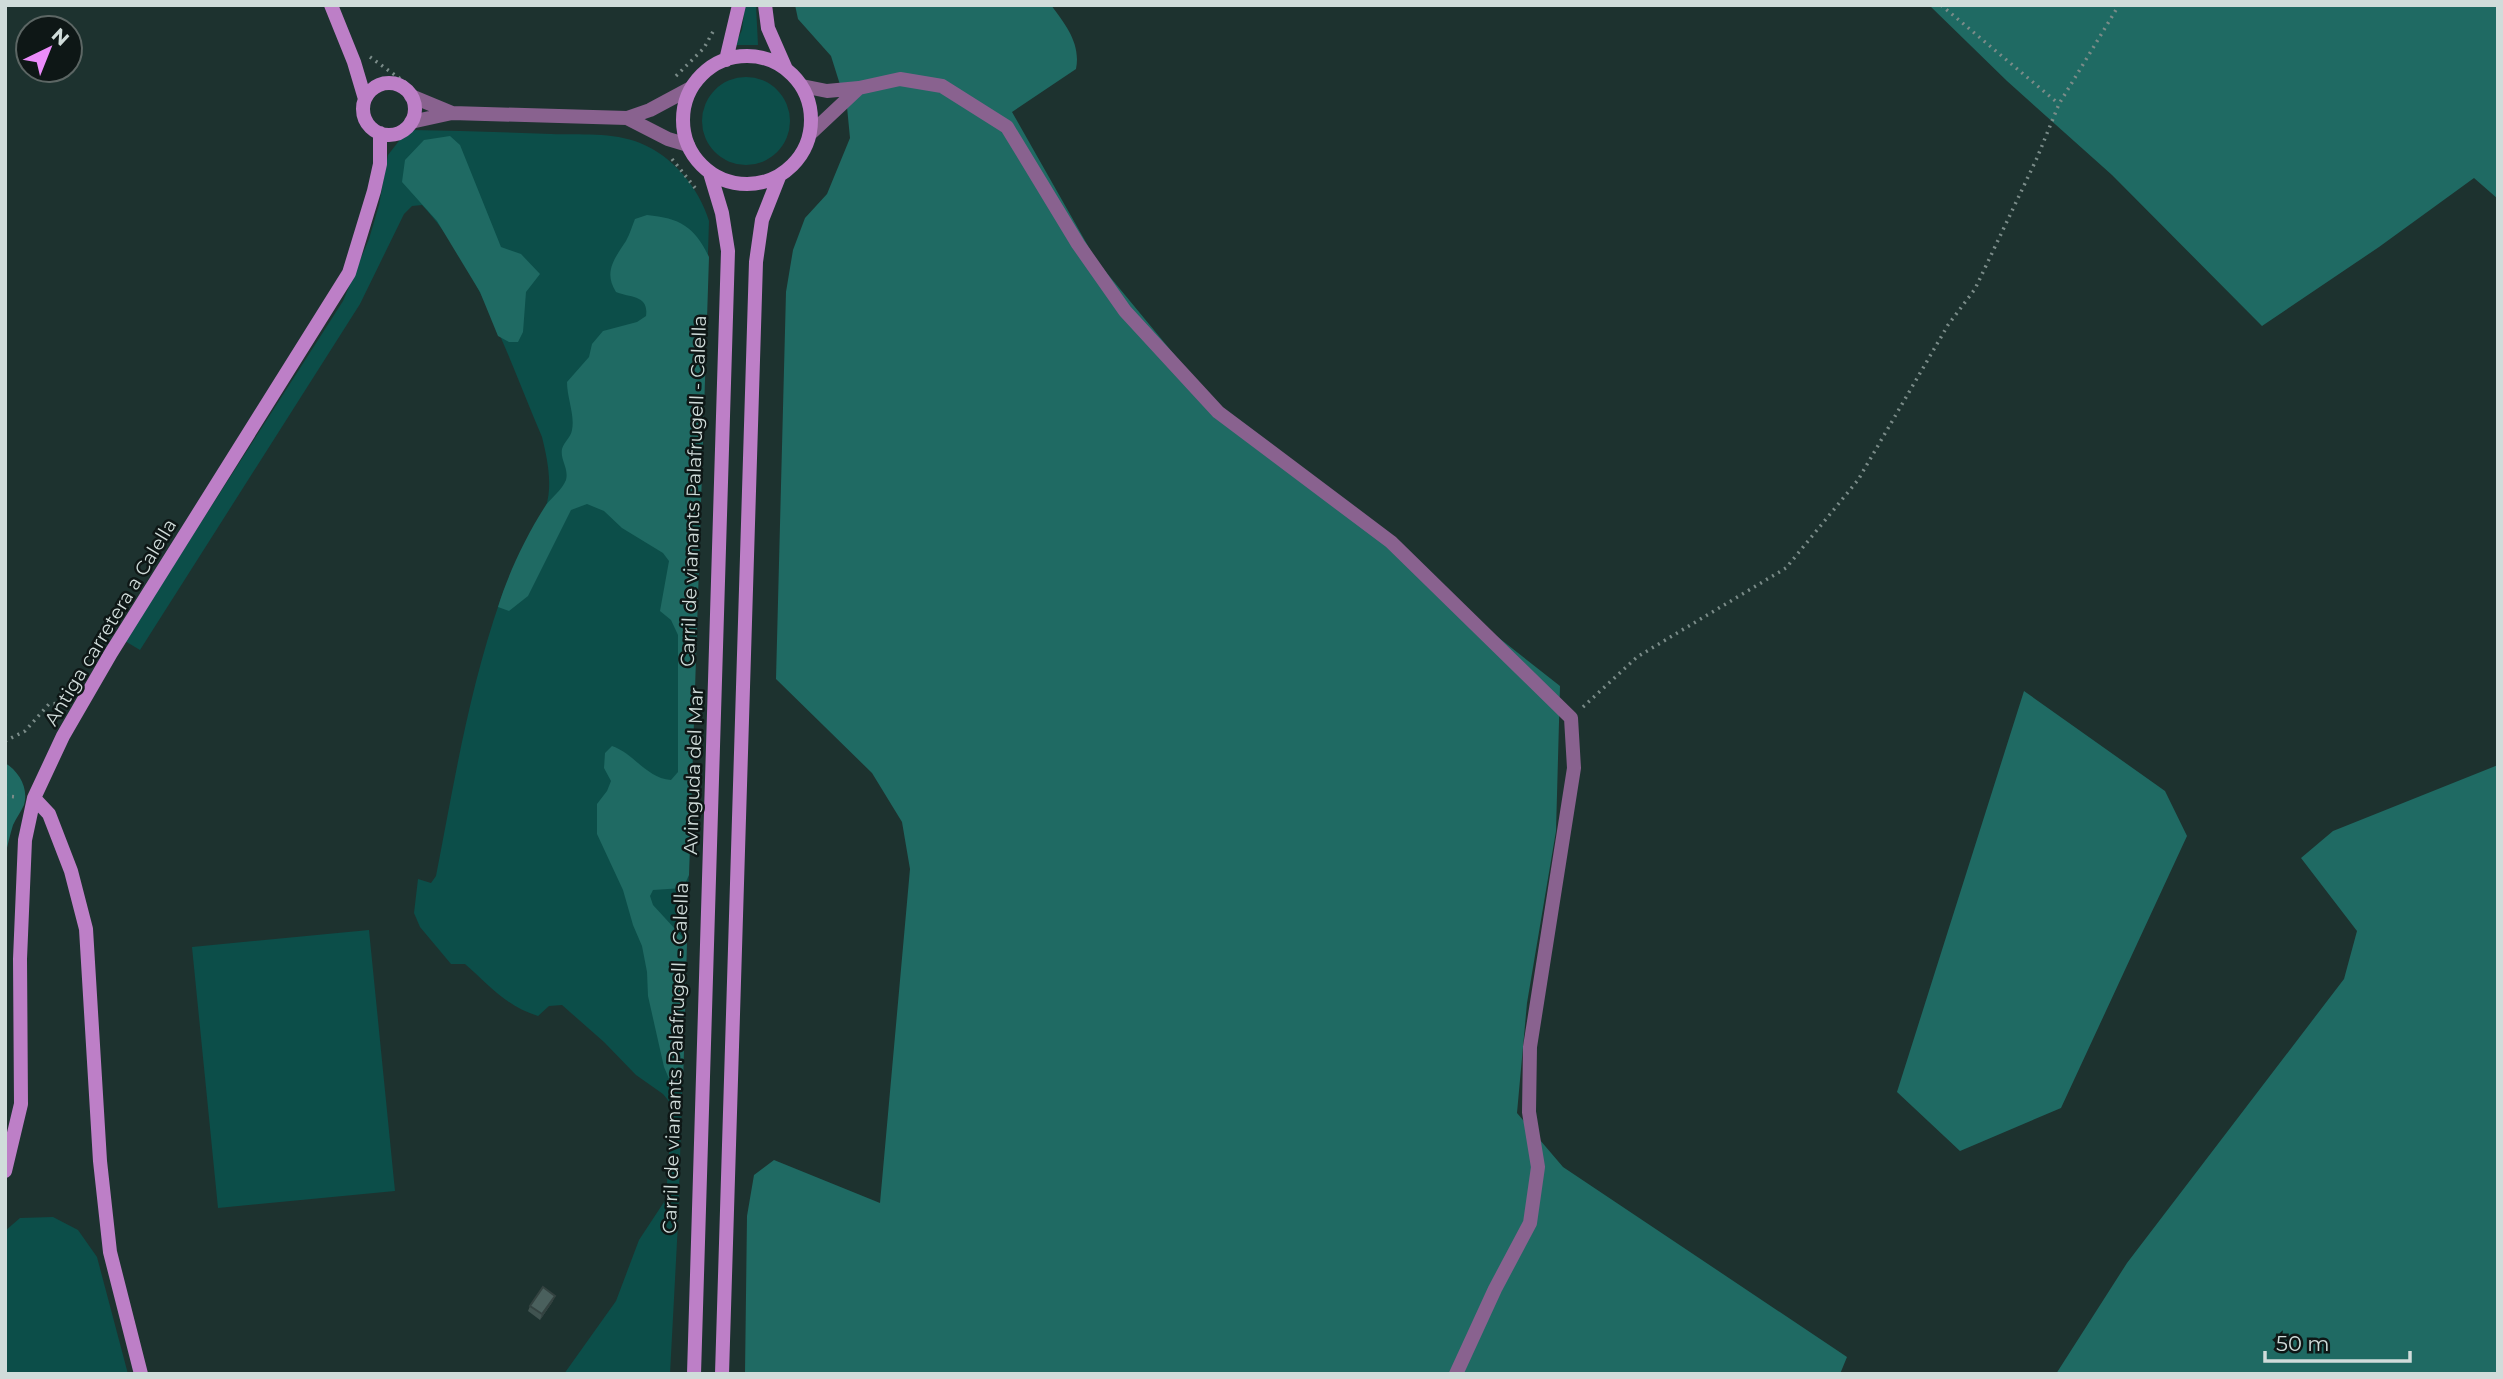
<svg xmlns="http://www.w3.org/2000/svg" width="2503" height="1379" viewBox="0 0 2503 1379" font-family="Montserrat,sans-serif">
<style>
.green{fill:#0c4e49}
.forest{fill:#1f6a63}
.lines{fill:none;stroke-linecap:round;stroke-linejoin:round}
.path{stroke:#7b8c89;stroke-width:3.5;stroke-dasharray:2 5;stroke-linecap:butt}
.street{stroke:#89628f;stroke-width:14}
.secondary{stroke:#bd7fc7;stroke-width:14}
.wall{fill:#405350}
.shaded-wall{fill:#344341}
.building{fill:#4a605d;stroke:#344341;stroke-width:2}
.labels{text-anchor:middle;stroke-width:5;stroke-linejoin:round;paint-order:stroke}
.street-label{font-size:19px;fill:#d0dcda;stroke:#0e1716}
</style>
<rect width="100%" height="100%" fill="#1d322f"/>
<path class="green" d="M745 5H756L758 45H735L742 30Z
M702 121a44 44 0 1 1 88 0a44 44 0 1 1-88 0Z
M412 130C458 131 504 132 551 134 579 135 613 132 640 143 673 156 699 188 709 221L678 1223 670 1374H564L616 1301 639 1240 666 1199 672 1105 663 1094 636 1075 604 1042 562 1005 549 1006 538 1016C507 1007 488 984 465 964H451L420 927 414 913 418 879 431 883 436 876C454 783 469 690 500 601 508 577 520 556 531 534 536 525 543 515 546 506 553 485 547 457 542 437 510 362 478 265 422 205L412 206 404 214 360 304 140 650 125 641 343 301 369 239 379 205 388 155 402 137Z
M369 930 395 1191 218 1208 192 947Z
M53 1217 78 1230 97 1257 128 1374H5V1231L20 1218Z"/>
<path class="forest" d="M795 5H1051C1066 25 1081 44 1076 69L1012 112 1096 260 1211 399 1442 593 1560 686 1556 831 1527 1003 1517 1113 1563 1167 1847 1357 1840 1374H745L747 1216 754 1175 774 1160 880 1203 910 869 902 822 872 773 776 679 786 292 793 250 805 218 827 194 850 138 847 107 831 56 798 19Z
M1929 5H2498V199L2474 178 2379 247 2262 326 2112 175 2007 81Z
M450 136 460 145 501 247 521 254 540 274 526 292 523 332 518 342H509L498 336 480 292 437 221 402 182 405 160 424 140Z
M647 215C680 218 695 227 709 257L689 875 683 888 653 890 650 896 653 905 687 942 683 1085 675 1086 670 1081 664 1067 648 996 647 972 642 946 633 925 623 890 597 834V804L607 791 611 781 604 768 605 753 612 746C635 754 646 778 671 780L678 772V635L671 620 660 611 669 561 663 553 622 528 604 511 587 504 571 510 528 596 509 611 498 607C508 574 527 534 546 505 552 497 562 490 566 480 569 468 560 460 562 449 564 442 571 437 572 430 575 415 567 398 567 382L589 357 592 344 603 331 637 322 646 316C649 295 631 298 616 292 603 272 615 258 626 241 630 234 632 226 635 219Z
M2024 691 2165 791 2187 836 2061 1108 1960 1151 1897 1092Z
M5 763C19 771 29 789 24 805 21 812 16 818 13 825 10 835 7 847 5 857Z
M2498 765V1374H2056L2127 1263 2344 979 2357 931 2301 858 2333 831Z"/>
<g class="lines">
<path class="path" d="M1941 5 2059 104
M370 57 406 83
M676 76 704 48 715 28
M672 159 696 189
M1583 707 1637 657 1786 568 1858 480 1948 325 1975 289 2037 158 2059 104 2119 5
M5 741 25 731 49 704 62 703
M5 796 17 797"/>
<path class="street" d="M802 86 827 91 859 88 900 79 942 86 1007 127 1078 244 1125 311 1218 412 1391 542 1571 718 1574 768 1530 1047 1529 1112 1538 1167 1530 1223 1495 1289 1456 1374
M411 96 452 113
M627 118 668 139 688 145
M411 122 452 113 627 118 650 110 691 88
M810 134 859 88"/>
<path class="secondary" d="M331 5 354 62 365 99
M765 5 768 28 786 69
M683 120a64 64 0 1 1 128 0a64 64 0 1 1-128 0Z
M726 60 739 5
M363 109a26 26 0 1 1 52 0a26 26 0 1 1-52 0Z
M34 798 49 814 71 871 86 929 100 1161 110 1252 141 1374
M5 1171 21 1104 20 959 25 840 34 798 63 736 111 653 349 273 374 191 380 164V133
M694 1374 728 251 722 213 710 173
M722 1374 756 262 762 220 779 177"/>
</g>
<path class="wall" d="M553 1301 540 1320 528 1311 530 1306Z"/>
<path class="shaded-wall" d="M555 1296 553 1301 540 1320 542 1314Z"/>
<path class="building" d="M543 1287 555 1296 542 1314 530 1306Z"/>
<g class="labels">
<g class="street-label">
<text transform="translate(693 491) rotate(-88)" y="7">Carril de vianants Palafrugell - Calella</text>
<text transform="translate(110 622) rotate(-59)" y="7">Antiga carretera a Calella</text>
<text transform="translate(693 771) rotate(-88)" y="7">Avinguda del Mar</text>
<text transform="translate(675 1058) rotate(-88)" y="7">Carril de vianants Palafrugell - Calella</text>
</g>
</g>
<rect width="2503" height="1379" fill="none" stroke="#d0dcda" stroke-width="14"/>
<g transform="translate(49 49) rotate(43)"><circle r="33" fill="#0e1716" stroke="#5c6664" stroke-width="2"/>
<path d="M0-5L12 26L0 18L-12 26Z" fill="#ec8cfb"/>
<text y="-10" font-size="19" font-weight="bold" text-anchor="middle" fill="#d0dcda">N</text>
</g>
<path d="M2265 1351v10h145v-10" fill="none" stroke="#d0dcda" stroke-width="3.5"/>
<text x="2276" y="1351" font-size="21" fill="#d0dcda" stroke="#0e1716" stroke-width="5" paint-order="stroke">50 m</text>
</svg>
